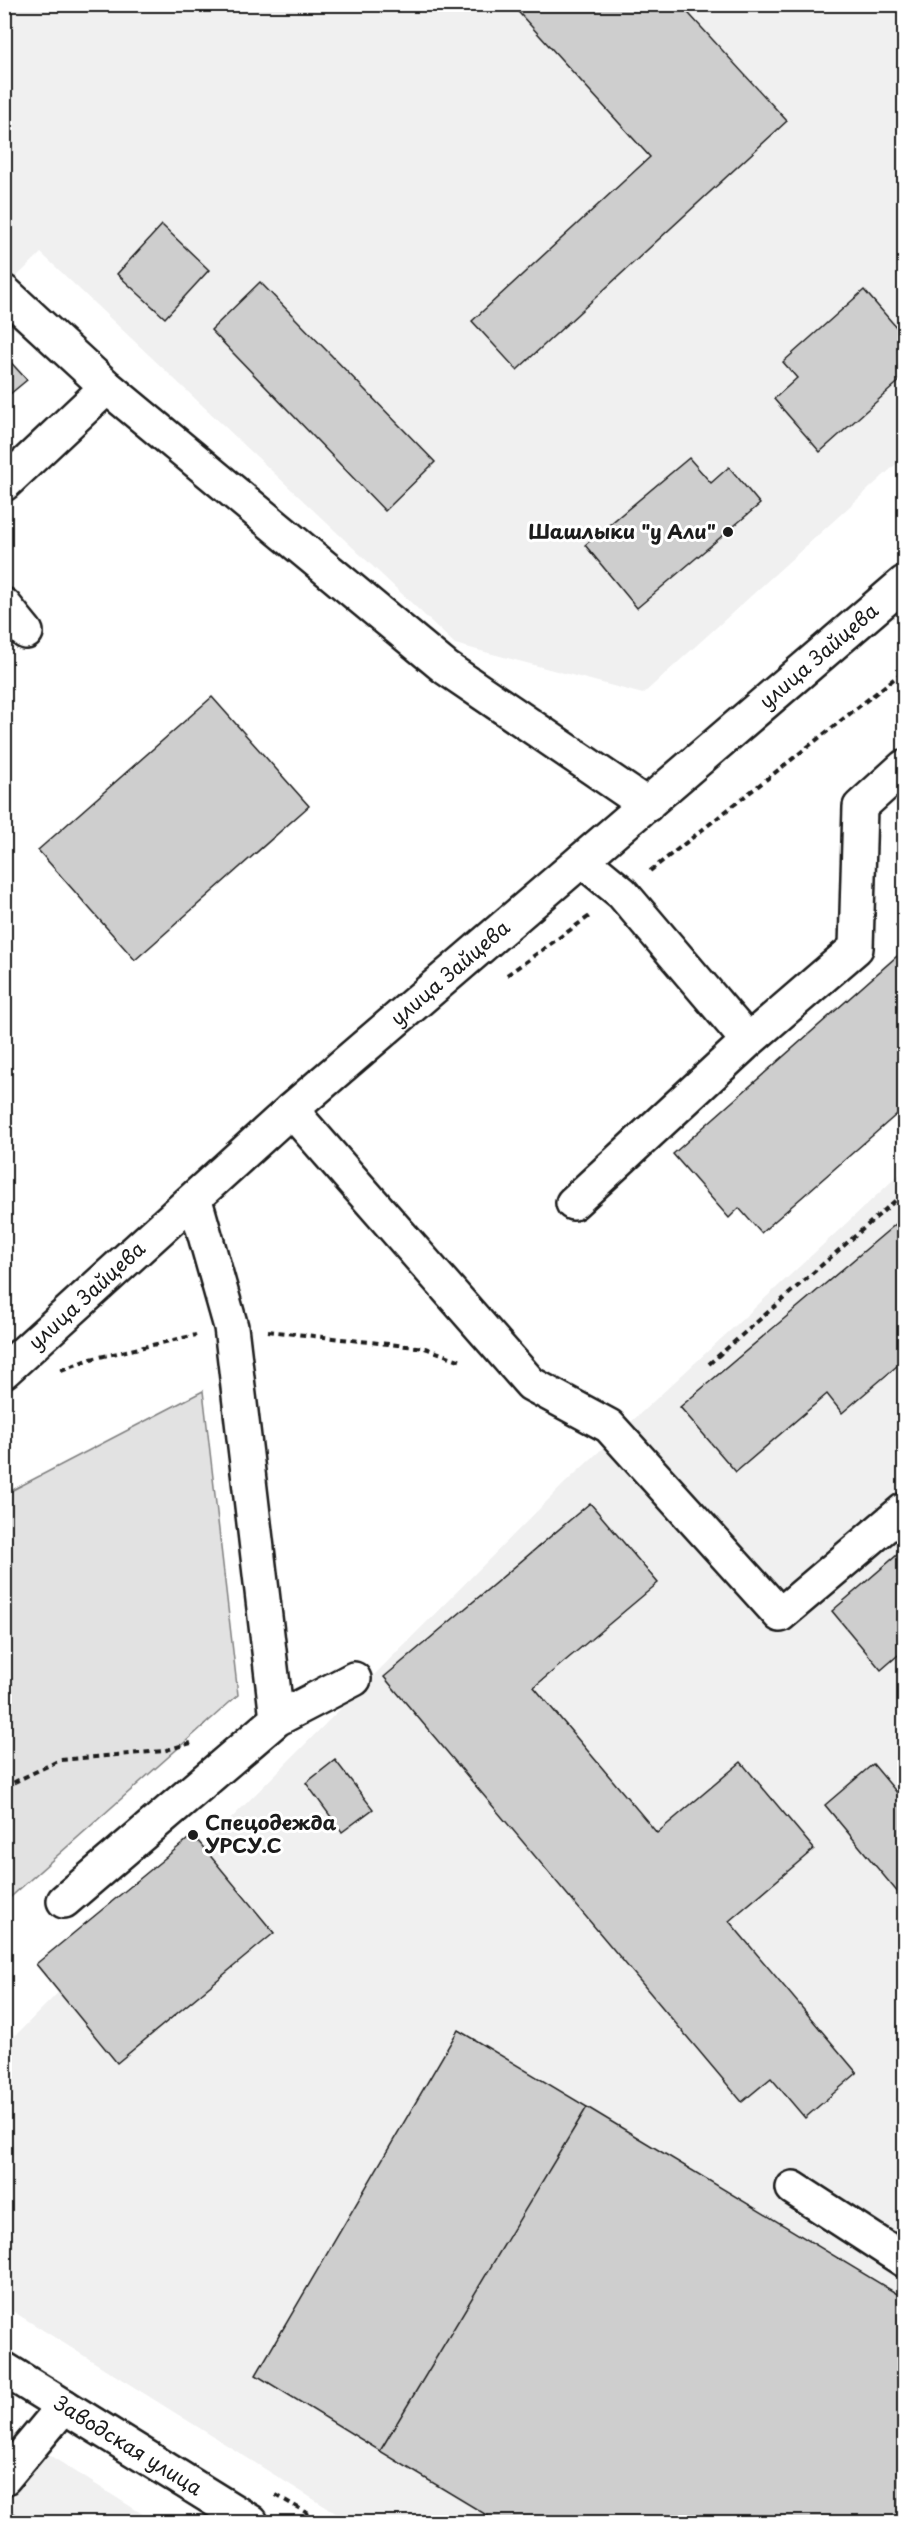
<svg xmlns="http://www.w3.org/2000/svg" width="909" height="2527" viewBox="0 0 909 2527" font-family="'Playpen Sans',sans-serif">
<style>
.built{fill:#f0f0f0}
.green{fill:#e2e2e2;stroke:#7f7f7f;stroke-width:1.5}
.building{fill:#cecece;stroke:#1c1c1c;stroke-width:1.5}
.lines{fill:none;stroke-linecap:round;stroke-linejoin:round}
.minor-casing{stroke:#1c1c1c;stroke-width:38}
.major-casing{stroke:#1c1c1c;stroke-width:38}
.path{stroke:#1c1c1c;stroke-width:4;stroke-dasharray:6 4.5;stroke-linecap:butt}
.minor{stroke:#fff;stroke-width:33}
.major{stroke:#fff;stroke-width:33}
.poi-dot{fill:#1c1c1c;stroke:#fff;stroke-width:2}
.labels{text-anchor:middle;stroke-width:6;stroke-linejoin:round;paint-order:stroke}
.poi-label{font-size:20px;font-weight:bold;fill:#1c1c1c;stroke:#fff;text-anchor:end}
.street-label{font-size:20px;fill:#1c1c1c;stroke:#fff}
</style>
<rect width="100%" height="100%" fill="#fff"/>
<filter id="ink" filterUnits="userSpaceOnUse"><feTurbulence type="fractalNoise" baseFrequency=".0167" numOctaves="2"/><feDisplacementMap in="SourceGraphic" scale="12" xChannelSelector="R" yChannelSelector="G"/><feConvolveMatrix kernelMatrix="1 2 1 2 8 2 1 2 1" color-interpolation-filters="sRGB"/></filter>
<g filter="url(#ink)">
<path class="built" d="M5 5H904V457L643 694 455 644 41 253 5 288Z
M904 1170V2522H350L6 2307 4 2047 565 1483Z
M5 2427 155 2522H5Z"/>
<path class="green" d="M203 1391 238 1695 5 1902V1494Z"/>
<path class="building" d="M511 4H680L787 121 517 370 472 321 650 157Z
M162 225 209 270 165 318 117 274Z
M260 282 435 462 385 511 211 330Z
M864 290 904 336V377L820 452 774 399 797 378 783 362Z
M4 355 27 380 4 399Z
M689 458 711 483 729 467 760 504 637 608 585 545Z
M212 697 309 806 135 960 38 850Z
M904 919V935L896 926Z
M904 950V1108L761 1233 739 1208 729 1218 673 1154Z
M904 1217V1360L842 1413 827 1394 736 1472 680 1407Z
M590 1503 658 1583 534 1687 657 1833 741 1762 814 1849 729 1921 857 2073 805 2118 771 2078 742 2102 384 1677Z
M904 1549V1650L881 1670 832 1611Z
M335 1760 373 1809 342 1832 306 1783Z
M873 1764 904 1801V1900L825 1805Z
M193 1835 274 1933 117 2063 36 1964Z
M458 2030 587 2107 380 2451 256 2375Z
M587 2107 904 2298V2522H498L380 2451Z
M4 2508 29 2522H4Z"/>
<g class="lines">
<g class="minor-casing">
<path id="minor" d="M4 292 107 387 446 668 647 805
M4 484 107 387
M4 605 26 632
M748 1041 856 948 860 807 904 767
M291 1110 531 1384 609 1426 780 1615 904 1510
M195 1200 231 1327 277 1719
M573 1203 748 1041 622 893 582 860
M64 1901 277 1719 354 1679
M793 2188 904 2260
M4 2478 64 2406"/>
</g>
<g class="major-casing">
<g id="major">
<path id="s1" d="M4 1371 291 1110 904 583"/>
<path id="s2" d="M4 2369 251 2522"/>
</g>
</g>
<path class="path" d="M650 871 904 671
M507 975 591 915
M268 1331 425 1348 462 1361
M709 1364 904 1193
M61 1370 91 1359 196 1335
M4 1787 60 1760 163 1751 191 1743
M4 2325 10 2335
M276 2495 323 2522"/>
<use href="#minor" class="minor"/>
<use href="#major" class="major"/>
</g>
</g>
<g class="poi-dot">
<circle cx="728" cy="532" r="6"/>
<circle cx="193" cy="1835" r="6"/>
</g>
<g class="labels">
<g class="poi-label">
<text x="716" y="539">Шашлыки "у Али"</text>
<text x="205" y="1830" text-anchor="start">Спецодежда<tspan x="205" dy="23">УРСУ.С</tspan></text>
</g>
<g class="street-label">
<text dy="7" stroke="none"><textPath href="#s1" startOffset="1084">улица Зайцева</textPath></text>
<text dy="7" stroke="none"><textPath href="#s1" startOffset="598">улица Зайцева</textPath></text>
<text dy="7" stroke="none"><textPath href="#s1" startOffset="112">улица Зайцева</textPath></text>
<text dy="7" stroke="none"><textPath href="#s2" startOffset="146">Заводская улица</textPath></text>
</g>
</g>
<rect width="909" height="2527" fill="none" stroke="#fff" stroke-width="24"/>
<rect x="12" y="12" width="885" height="2503" fill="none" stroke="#1c1c1c" stroke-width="2" filter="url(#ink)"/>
</svg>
